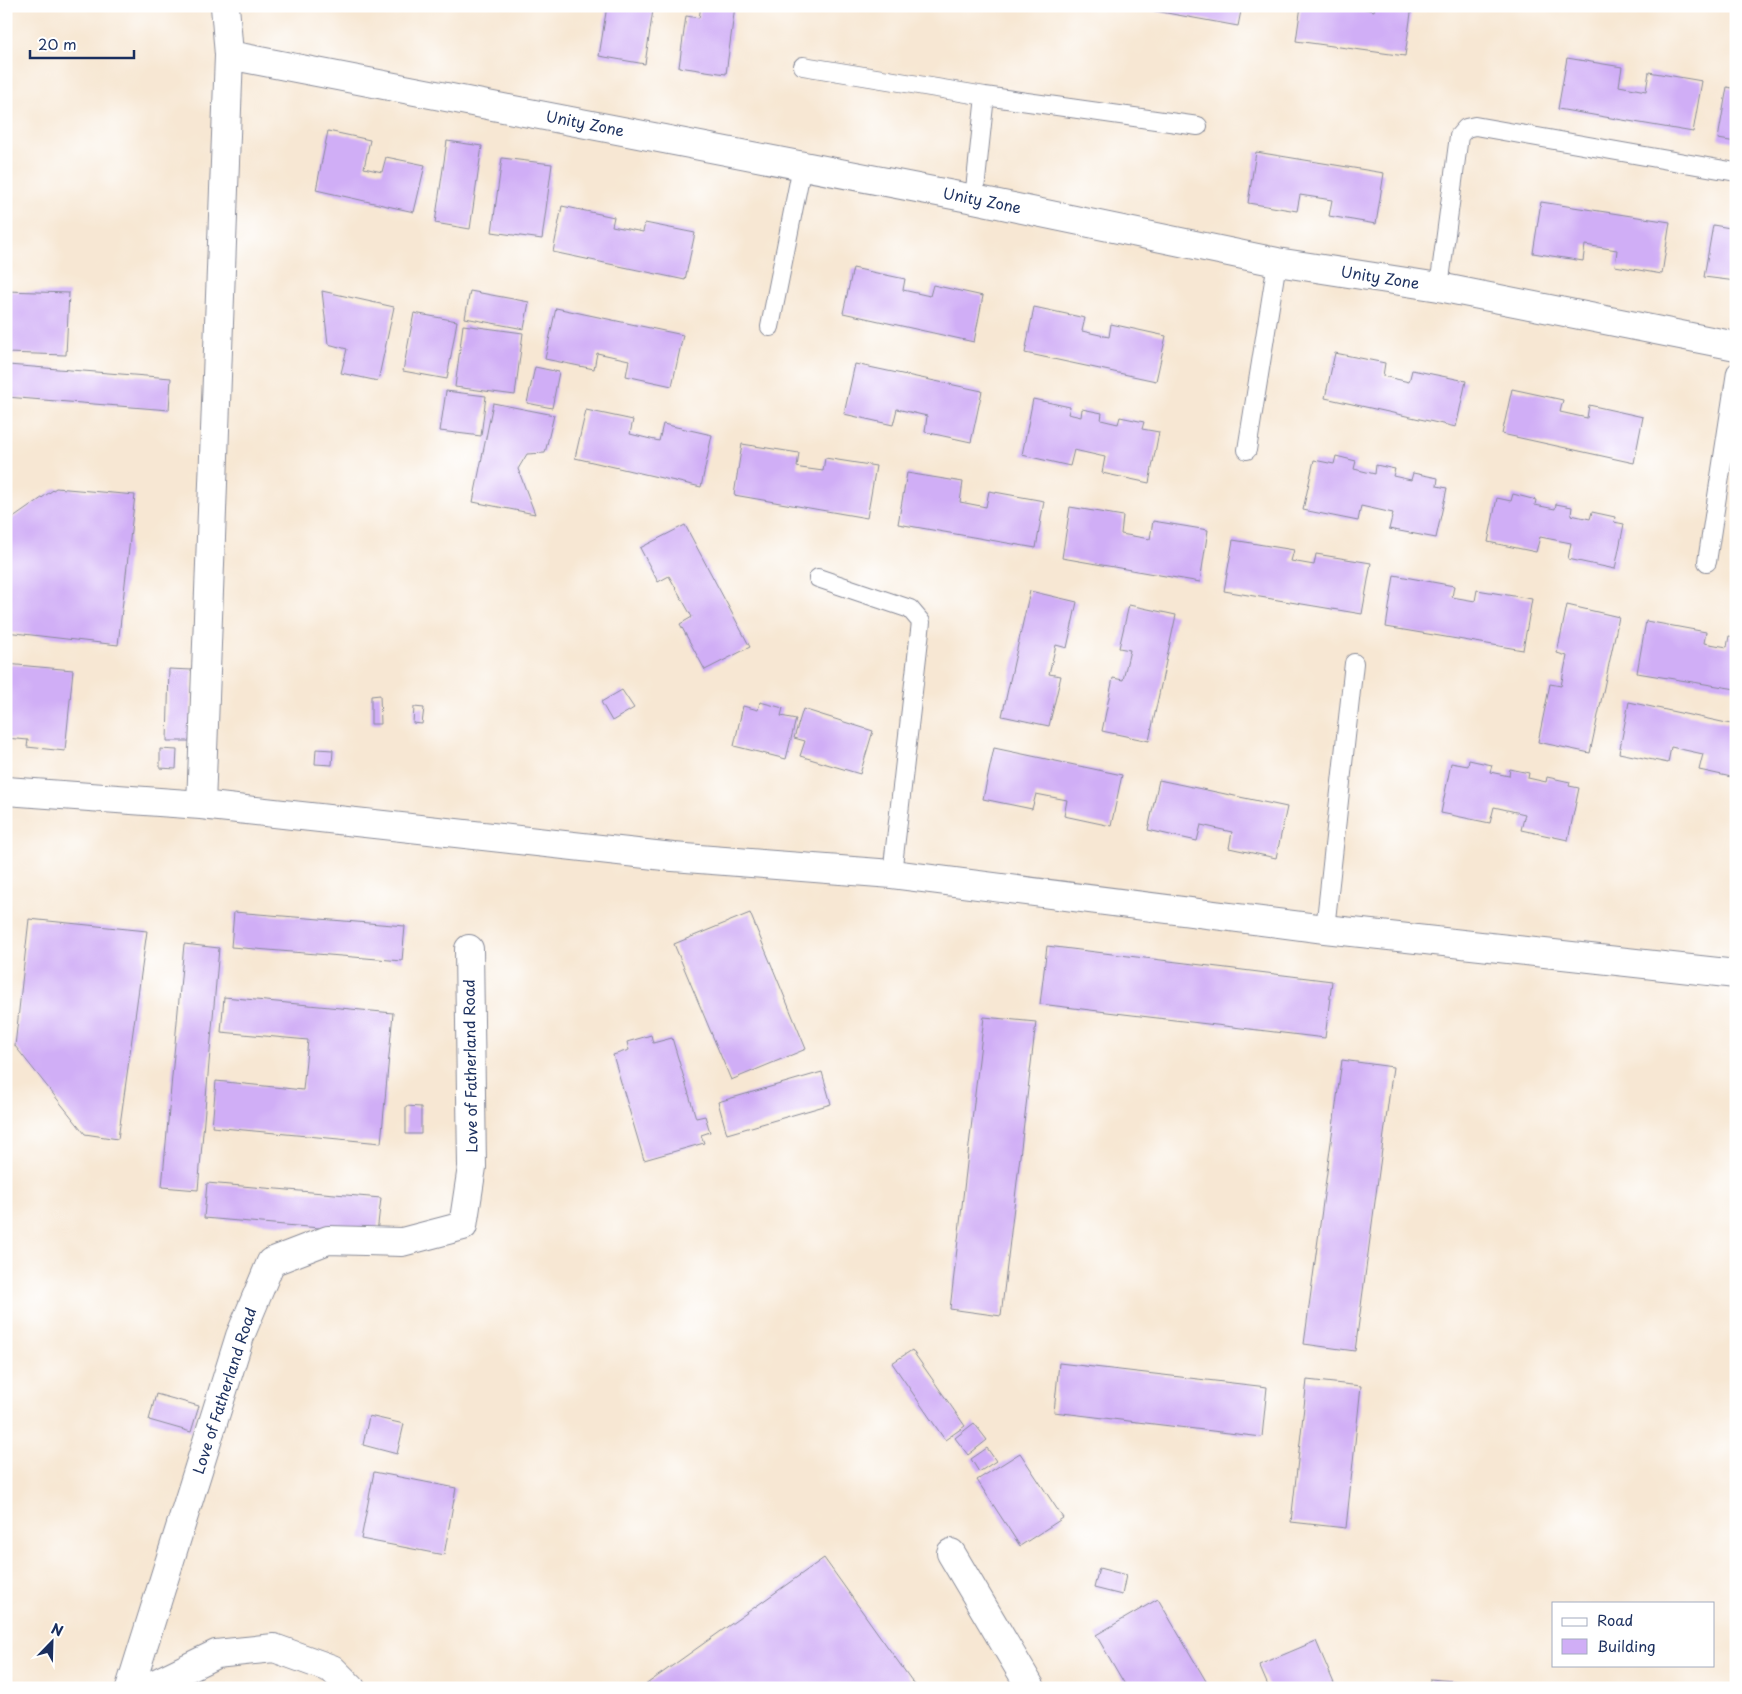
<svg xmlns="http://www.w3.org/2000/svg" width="1742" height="1694" viewBox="0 0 1742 1694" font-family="'Playpen Sans',sans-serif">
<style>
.building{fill:#d0aef6}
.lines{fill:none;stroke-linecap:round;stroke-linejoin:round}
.service-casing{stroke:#898b98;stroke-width:20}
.minor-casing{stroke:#898b98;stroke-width:30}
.service{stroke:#fff;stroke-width:18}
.minor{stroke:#fff;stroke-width:28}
.labels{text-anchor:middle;stroke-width:4.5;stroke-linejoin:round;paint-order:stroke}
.street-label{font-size:15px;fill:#1b2f5e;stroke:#fff}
</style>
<rect width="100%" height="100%" fill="#fff"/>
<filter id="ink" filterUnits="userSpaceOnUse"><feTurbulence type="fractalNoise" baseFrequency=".02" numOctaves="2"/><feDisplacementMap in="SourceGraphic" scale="10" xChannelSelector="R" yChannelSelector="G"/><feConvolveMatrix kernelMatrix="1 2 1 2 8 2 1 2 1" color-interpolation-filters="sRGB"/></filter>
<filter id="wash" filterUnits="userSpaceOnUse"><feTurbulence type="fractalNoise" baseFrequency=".0096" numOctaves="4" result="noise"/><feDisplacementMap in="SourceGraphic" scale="20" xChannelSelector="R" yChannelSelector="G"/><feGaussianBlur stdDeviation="1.12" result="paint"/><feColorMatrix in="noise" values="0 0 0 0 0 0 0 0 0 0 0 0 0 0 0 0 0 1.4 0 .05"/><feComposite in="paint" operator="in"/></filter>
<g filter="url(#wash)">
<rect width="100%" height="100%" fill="#f7e7d3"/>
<g id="blocks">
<path class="building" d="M607 6H641L653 10 645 64 599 56Z
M701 6H735L726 74 679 67 686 16 699 18Z
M1128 6H1242L1238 26Z
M1301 6H1353L1374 11 1375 6H1412L1405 56 1296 41Z
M1567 58 1622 67 1619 86 1646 91 1649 72 1702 81 1693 132 1558 109Z
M1727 87 1736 89V142L1718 139Z
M328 131 370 140 364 168 382 172 386 157 425 165 414 212 316 190Z
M447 141 482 146 470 229 435 223Z
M1256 152 1384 173 1376 224 1329 216 1332 200 1300 195 1297 211 1248 203Z
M502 158 552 164 542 239 492 232Z
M1541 202 1670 222 1662 274 1615 266 1617 250 1585 245 1583 261 1533 253Z
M562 206 614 217 612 226 643 232 645 223 695 233 685 280 553 252Z
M1713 225 1736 229V281L1704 277Z
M853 268 905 279 903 290 930 296 933 285 983 296 974 342 843 313Z
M6 291 69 293 66 355 6 353Z
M322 291 394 307 378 381 341 373 347 349 328 344Z
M470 291 529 302 524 329 465 318Z
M1034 307 1085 318 1082 331 1109 337 1111 324 1166 336 1156 381 1025 353Z
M556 308 683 335 672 386 626 376 629 360 597 353 594 369 545 359Z
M414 313 457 321 447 379 403 371Z
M463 325 523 333 515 395 455 387Z
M1335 353 1385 363 1383 376 1409 382 1412 370 1466 381 1456 427 1325 398Z
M6 357H9L8 365 171 378 169 410 6 397Z
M855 364 982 391 971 442 925 432 927 416 897 409 893 425 844 414Z
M535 367 559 372 552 408 527 403Z
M1512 389 1563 400 1560 412 1587 418 1589 405 1643 417 1634 463 1502 434Z
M446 391 486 396 481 436 440 431Z
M1033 399 1070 407 1068 414 1081 417 1082 409 1102 413 1101 420 1118 424 1120 417 1144 422 1142 429 1159 432 1149 483 1102 473 1105 457 1074 450 1070 466 1022 455Z
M493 403 554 415 545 453 527 454 518 469 535 514 473 502Z
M586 410 633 420 630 434 659 441 663 424 712 435 701 487 575 458Z
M742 444 799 453 797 467 801 468 823 471 825 458 876 466 867 518 734 495Z
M1336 456 1356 461 1354 469 1375 474 1376 465 1395 469 1393 476 1411 480 1413 473 1438 478 1437 486 1447 488 1436 538 1389 529 1393 513 1361 506 1358 521 1303 510 1314 460 1334 464Z
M907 473 963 482 960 502 986 507 989 491 1044 501 1036 548 898 524Z
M56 488 135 495 118 645 6 632V523Z
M1513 494 1536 500 1535 505 1555 509 1556 504 1572 507 1571 515 1590 519 1592 512 1615 517 1614 522 1624 524 1615 569 1568 559 1571 543 1540 537 1536 552 1488 542 1497 498 1511 501Z
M1070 507 1123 516 1121 534 1150 539 1153 521 1208 530 1200 582 1062 558Z
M685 525 750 647 705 670 680 624 692 617 669 576 658 582 640 548Z
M1233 540 1294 550 1291 561 1314 565 1316 554 1371 563 1362 614 1224 591Z
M1394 575 1454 586 1452 597 1475 601 1477 590 1532 599 1523 650 1386 627Z
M1030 591 1077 602 1067 648 1056 645 1049 674 1061 676 1049 726 1002 716Z
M1129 605 1176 615 1149 741 1102 731 1113 678 1123 680 1130 650 1119 648Z
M1567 605 1619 617 1590 753 1538 742 1550 684 1561 686 1567 656 1557 653Z
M1646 621 1706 632 1704 643 1727 647 1729 636 1736 637V689L1637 673Z
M6 664 73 670 65 751 27 747 28 740 6 738Z
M169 669 192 670 190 741H167Z
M622 690 634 708 612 721 601 702Z
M380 695 381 724H371V696Z
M760 702 783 708 781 716 796 719 786 759 734 746 743 706 758 710Z
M1629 702 1736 725V778L1699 770 1703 754 1671 747 1668 763 1619 753Z
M414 707 424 708 422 724 413 723Z
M803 709 873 731 860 774 800 756 805 741 794 738Z
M994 748 1122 775 1111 826 1064 816 1067 800 1036 794 1032 809 983 799Z
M160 749 177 750 176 769 160 768Z
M316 749 333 750 332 765 315 764Z
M1469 760 1492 765 1490 772 1509 776 1510 769 1529 773 1528 778 1546 782 1547 777 1570 782 1569 786 1579 788 1568 840 1521 830 1525 814 1494 807 1490 823 1441 813 1451 763 1468 766Z
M1159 780 1287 807 1276 858 1229 848 1232 832 1201 825 1197 841 1148 830Z
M234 912 405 926 402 961 231 947Z
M750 913 806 1049 731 1080 674 944Z
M29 919 147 931 118 1139 85 1134 15 1046Z
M184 944 219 948 198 1190 162 1187Z
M1047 946 1332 981 1325 1038 1040 1004Z
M224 997 393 1013 381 1143 212 1127 216 1081 303 1090 308 1040 221 1032Z
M984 1017 1036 1022 1001 1316 950 1309Z
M651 1035 653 1043 672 1038 696 1118 705 1116 710 1132 701 1135 704 1143 644 1160 613 1055 629 1050 627 1042Z
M1342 1060 1393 1067 1355 1351 1304 1344Z
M822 1072 831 1104 727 1134 718 1102Z
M406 1106 421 1107V1134H406Z
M207 1183 381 1198 377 1233 204 1218Z
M912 1350 965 1426 945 1440 892 1363Z
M1059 1363 1267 1387 1262 1437 1054 1412Z
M1307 1380 1361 1386 1346 1528 1291 1522Z
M156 1394 199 1406 191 1432 149 1420Z
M369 1416 404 1424 397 1454 363 1445Z
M974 1423 987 1440 968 1455 955 1438Z
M987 1448 996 1461 979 1472 971 1459Z
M1020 1453 1063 1518 1020 1546 977 1480Z
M374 1472 456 1488 444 1555 361 1539Z
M824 1558 917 1688H641Z
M1099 1568 1126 1575 1122 1595 1094 1588Z
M1158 1599 1210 1688H1127L1096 1635Z
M1316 1641 1336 1688H1269L1259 1665Z
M1430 1679 1512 1686V1688H1429Z"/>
</g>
</g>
<g filter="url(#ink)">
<use href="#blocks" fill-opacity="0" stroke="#898b98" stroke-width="1"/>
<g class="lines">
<g class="service-casing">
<path id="service" d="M803 66 985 96 1198 126
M974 199 985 96
M1439 287 1459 136 1466 128 1475 126 1736 172
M770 327 802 166
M1247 450 1277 262
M1707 562 1736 372
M818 578 910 609 921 622 892 874
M1325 929 1354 663"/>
</g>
<g class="minor-casing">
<path id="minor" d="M229 55 974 199 1277 262 1439 287 1736 346
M6 791 201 805 673 857 892 874 1325 929 1736 974
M201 805 229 55 225 6
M951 1553 1031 1688
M130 1688 240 1336 271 1262 328 1240 402 1242 463 1226 472 1167 469 949
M146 1688 216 1654 274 1648 332 1669 351 1688"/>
</g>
<use href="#service" class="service"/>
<use href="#minor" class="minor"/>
</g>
</g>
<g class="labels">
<g class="street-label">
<text transform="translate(585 124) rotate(11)" y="5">Unity Zone</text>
<text transform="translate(982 201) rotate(11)" y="5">Unity Zone</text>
<text transform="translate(1380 278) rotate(9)" y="5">Unity Zone</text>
<text transform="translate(471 1066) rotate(-91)" y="5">Love of Fatherland Road</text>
<text transform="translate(225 1391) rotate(-72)" y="5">Love of Fatherland Road</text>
</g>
</g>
<rect width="1742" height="1694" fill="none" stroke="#fff" stroke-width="25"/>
<rect x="1552" y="1602" width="162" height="65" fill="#ffffff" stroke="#a4acbf"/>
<rect x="1562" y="1618" width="25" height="8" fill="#ffffff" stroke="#a4acbf"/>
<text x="1597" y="1626" font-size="15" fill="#1b2f5e">Road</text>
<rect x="1562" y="1639" width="25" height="15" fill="#d0aef6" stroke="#a4acbf"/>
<text x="1597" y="1652" font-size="15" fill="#1b2f5e">Building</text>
<g transform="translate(52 1642) rotate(23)" stroke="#ffffff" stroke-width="4" paint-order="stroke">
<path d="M0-4L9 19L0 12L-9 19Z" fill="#1b2f5e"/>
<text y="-8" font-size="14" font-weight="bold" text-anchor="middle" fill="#1b2f5e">N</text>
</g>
<path d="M30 50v8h104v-8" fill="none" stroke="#1b2f5e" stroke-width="2.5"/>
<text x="38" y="50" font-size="15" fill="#1b2f5e" stroke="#ffffff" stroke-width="4" paint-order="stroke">20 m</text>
</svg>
